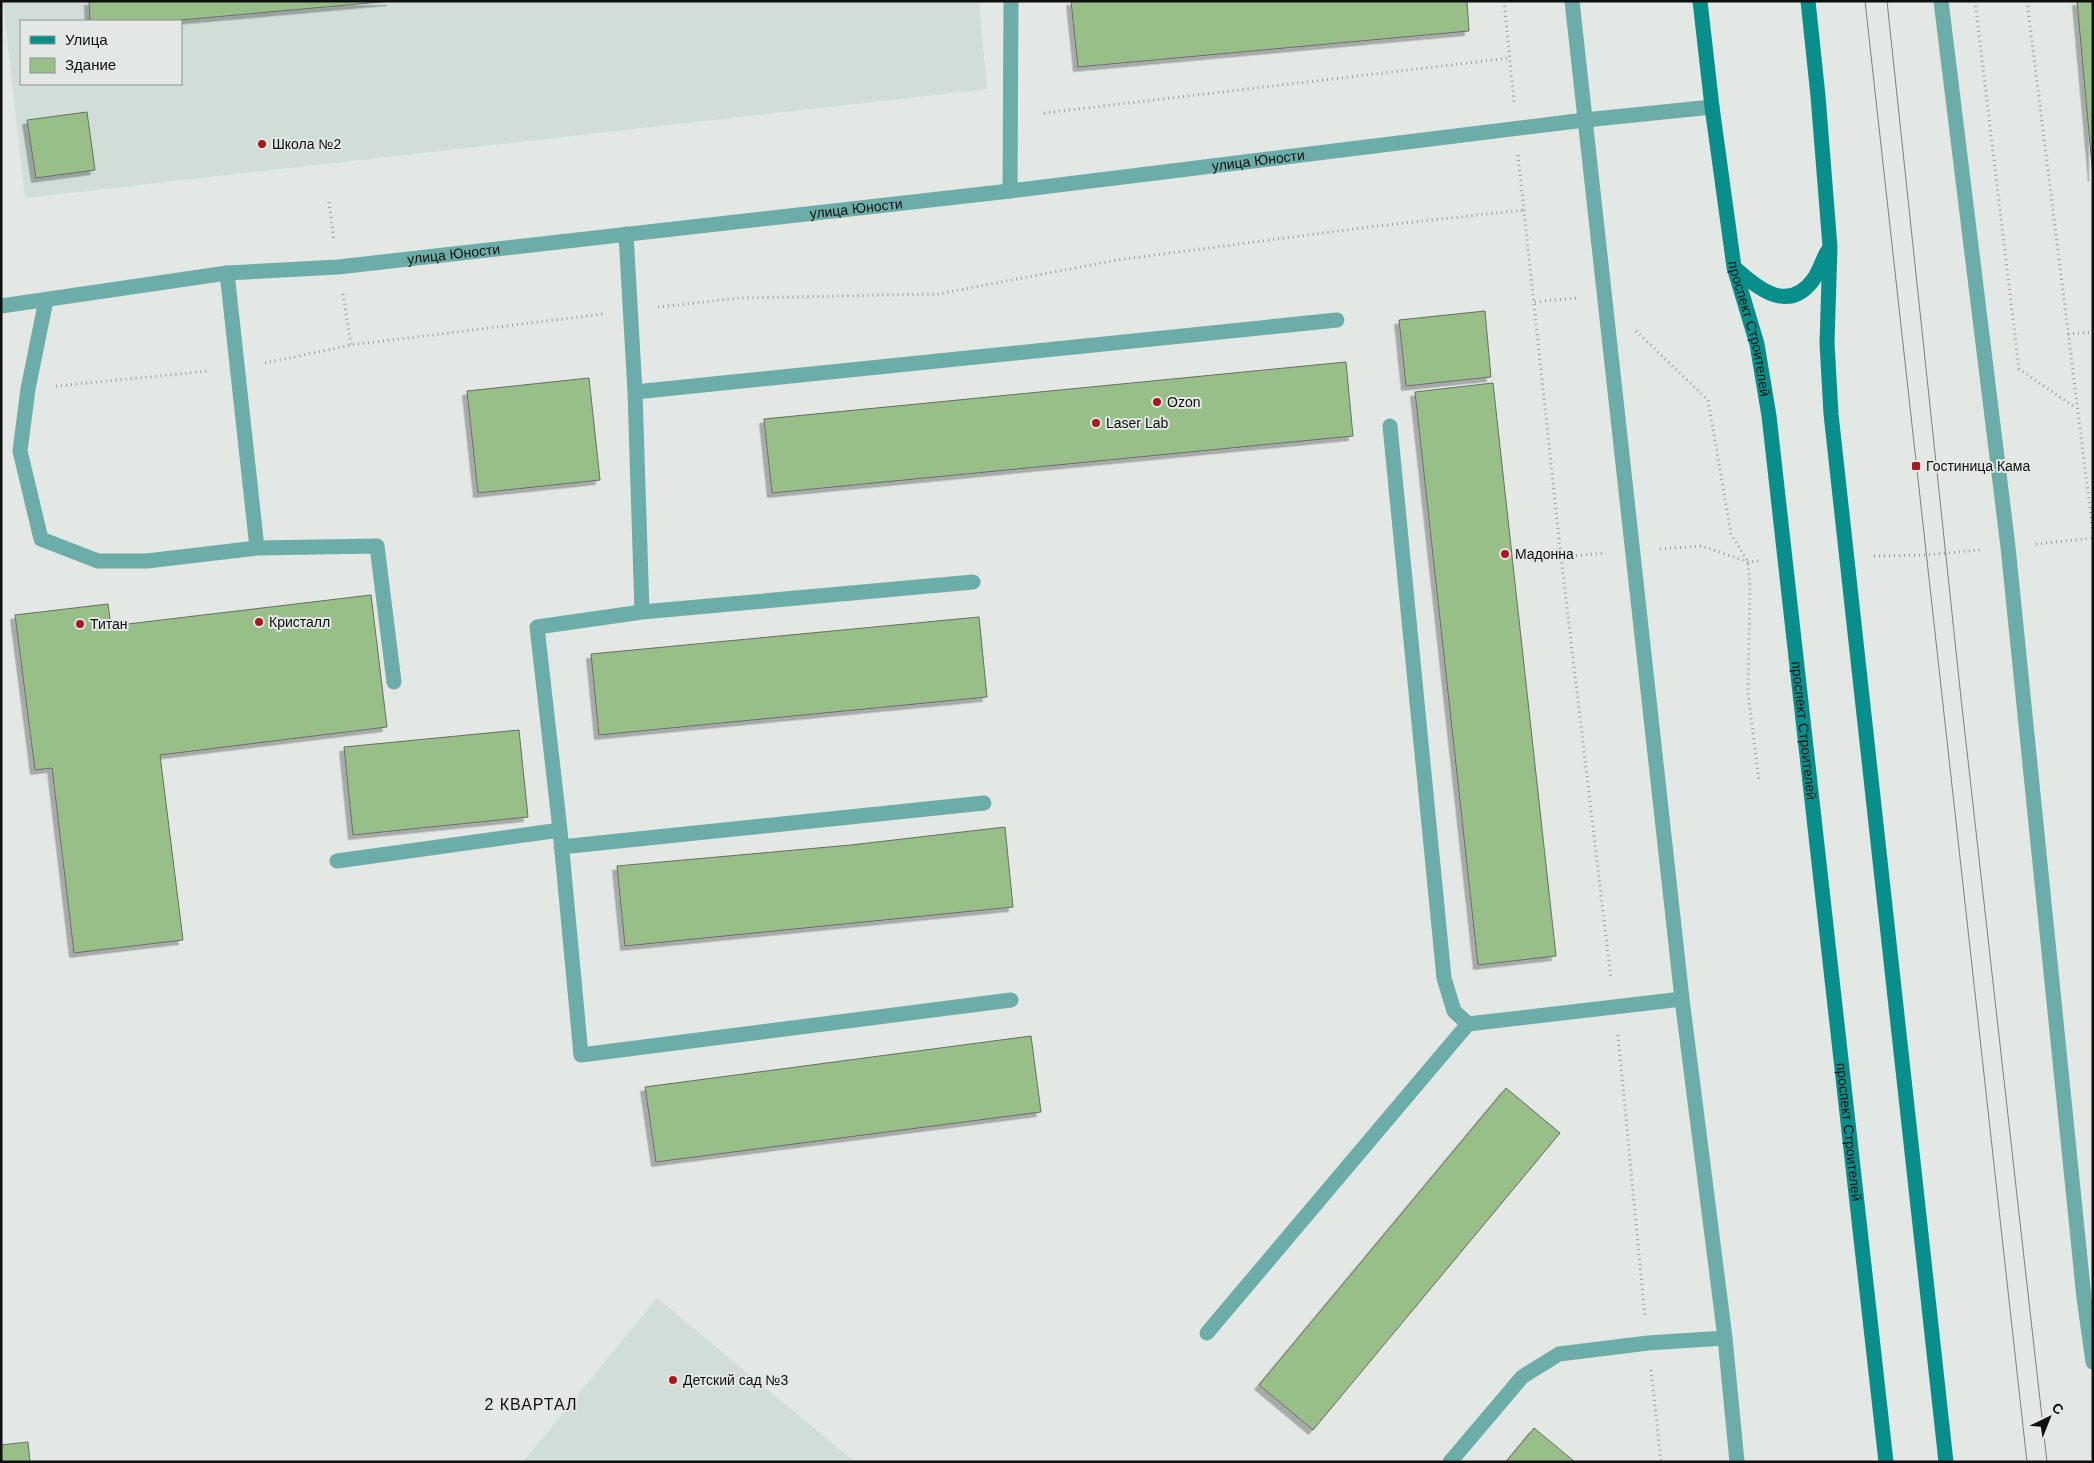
<svg xmlns="http://www.w3.org/2000/svg" width="2094" height="1463" viewBox="0 0 2094 1463" font-family="Arial,sans-serif">
<style>
.built{fill:#d1ded8;fill-rule:evenodd}
.building{fill:#98bf88;stroke:#696c68;filter:url(#shadow)}
.lines{fill:none;stroke-linecap:round;stroke-linejoin:round}
.path{stroke:#999d9a;stroke-width:3;stroke-dasharray:1 4;stroke-linecap:butt}
.service{stroke:#6caca9;stroke-width:15}
.tertiary{stroke:#6caca9;stroke-width:15}
.secondary{stroke:#088f8c;stroke-width:15}
.tram{stroke:#7c807e;stroke-width:1}
.poi-dot{fill:#ab1720;stroke:#e3e8e5;stroke-width:2}
.labels{text-anchor:middle;stroke-width:4;stroke-linejoin:round;paint-order:stroke}
.poi-label{font-size:14px;fill:#0e100f;stroke:#e3e8e5;text-anchor:start}
.street-label{font-size:14px;fill:#0e100f;stroke:#e3e8e5}
.quarter-label{font-size:16px;letter-spacing:1px;fill:#0e100f;stroke:#e3e8e5}
</style>
<defs>
<filter id="shadow"><feDropShadow dx="-4.5" dy="4.5" stdDeviation="0" flood-color="#0004"/></filter>
</defs>
<rect width="100%" height="100%" fill="#e3e8e5"/>
<path class="built" d="M3 1H979L987 89 25 198ZM21 21H181V84H21Z
M657 1298 855 1462H523Z"/>
<path class="building" d="M89 1H391L170 21H90Z
M1071 1H1467L1469 31 1078 67Z
M2077 1H2093V177Z
M87 112 95 170 36 178 27 120Z
M1485 311 1491 377 1406 386 1399 320Z
M1346 362 1353 436 772 493 764 419Z
M589 378 600 480 478 493 467 391Z
M1493 383 1556 956 1478 965 1415 392Z
M371 595 387 727 160 755 183 940 74 953 52 768 35 770 15 615 108 604 111 626Z
M979 617 987 697 599 735 591 654Z
M519 730 528 817 353 835 344 747Z
M1005 827 1013 907 625 946 617 866 851 845Z
M1031 1036 1041 1112 656 1162 645 1087Z
M1506 1088 1560 1133 1313 1430 1259 1385Z
M1534 1428 1575 1462H1506Z
M28 1442 30 1462H1V1445Z"/>
<g class="lines">
<path class="path" d="M1504 1 1514 102
M1975 1 2019 369 2076 408
M2027 1 2093 533
M1044 113 1510 58
M1518 155 1561 557 1611 979
M329 202 334 241
M343 294 351 345
M1535 302 1577 298
M658 307 740 298 938 294 1117 260 1377 226 1523 210
M1636 331 1708 400 1731 534 1748 562 1750 588 1748 693 1759 781
M2068 334 2093 332
M265 363 351 345 603 314
M56 386 209 371
M2036 544 2093 538
M1660 549 1702 546 1748 562 1758 561
M1874 556 1926 555 1980 550
M1561 557 1606 553
M1618 1035 1645 1317
M1651 1370 1661 1462"/>
<path class="service" d="M1572 1 1682 999 1725 1338 1737 1462
M1941 1 2008 547 2084 1298 2093 1362
M1010 191 1011 1
M626 234 635 392 642 612 537 627 560 830 581 1055 1011 1000
M46 300 28 389 20 451 41 539 98 561H147L257 548 227 273
M635 392 1337 320
M1390 426 1444 978 1454 1011 1468 1024 1682 999
M257 548 377 546 394 682
M642 612 973 582
M561 847 984 803
M337 861 560 830
M1207 1333 1468 1024
M1450 1462 1522 1377 1559 1354 1648 1343 1725 1338"/>
<path class="tertiary" id="s1" d="M1 306 227 273 338 267 1010 191 1585 120 1712 107"/>
<g class="secondary">
<path id="s2" d="M1700 1 1712 107 1734 267 1757 344 1769 416 1886 1462"/>
<path d="M1808 1 1818 96 1830 247 1827 343 1831 414 1946 1462"/>
<path d="M1735 268C1757 288 1788 314 1813 280 1819 272 1822 261 1827 252"/>
</g>
<path class="tram" d="M1865 1 2027 1462
M1887 1 1961 698 2047 1462"/>
</g>
<g class="poi-dot">
<circle cx="262" cy="144" r="5"/>
<circle cx="1157" cy="402" r="5"/>
<circle cx="1096" cy="423" r="5"/>
<rect x="1911" y="461" width="10" height="10" rx="2.5"/>
<circle cx="1505" cy="554" r="5"/>
<circle cx="259" cy="622" r="5"/>
<circle cx="80" cy="624" r="5"/>
<circle cx="673" cy="1380" r="5"/>
</g>
<g class="labels">
<g class="poi-label">
<text x="272" y="149">Школа №2</text>
<text x="1167" y="407">Ozon</text>
<text x="1106" y="428">Laser Lab</text>
<text x="1926" y="471">Гостиница Кама</text>
<text x="1515" y="559">Мадонна</text>
<text x="269" y="627">Кристалл</text>
<text x="90" y="629">Титан</text>
<text x="683" y="1385">Детский сад №3</text>
</g>
<g class="street-label">
<text dy="5" stroke="none"><textPath href="#s1" startOffset="1266">улица Юности</textPath></text>
<text dy="5" stroke="none"><textPath href="#s1" startOffset="861">улица Юности</textPath></text>
<text dy="5" stroke="none"><textPath href="#s1" startOffset="456">улица Юности</textPath></text>
<text dy="5" stroke="none"><textPath href="#s2" startOffset="332">проспект Строителей</textPath></text>
<text dy="5" stroke="none"><textPath href="#s2" startOffset="738">проспект Строителей</textPath></text>
<text dy="5" stroke="none"><textPath href="#s2" startOffset="1142">проспект Строителей</textPath></text>
</g>
<g class="quarter-label">
<text x="531" y="1410">2 КВАРТАЛ</text>
</g>
</g>
<rect width="2094" height="1463" fill="none" stroke="#0e100f" stroke-width="5"/>
<rect x="20" y="20" width="162" height="65" fill="#e3e8e5" stroke="#8e928f"/>
<rect x="30" y="36" width="25" height="8" fill="#088f8c" stroke="#8e928f"/>
<text x="65" y="45" font-size="15" fill="#0e100f">Улица</text>
<rect x="30" y="58" width="25" height="15" fill="#98bf88" stroke="#8e928f"/>
<text x="65" y="70" font-size="15" fill="#0e100f">Здание</text>
<g transform="translate(2049 1418) rotate(43)" stroke="#e3e8e5" stroke-width="4" paint-order="stroke">
<path d="M0-4L9 19L0 12L-9 19Z" fill="#0e100f"/>
<text y="-8" font-size="14" font-weight="bold" text-anchor="middle" fill="#0e100f">С</text>
</g>
</svg>
